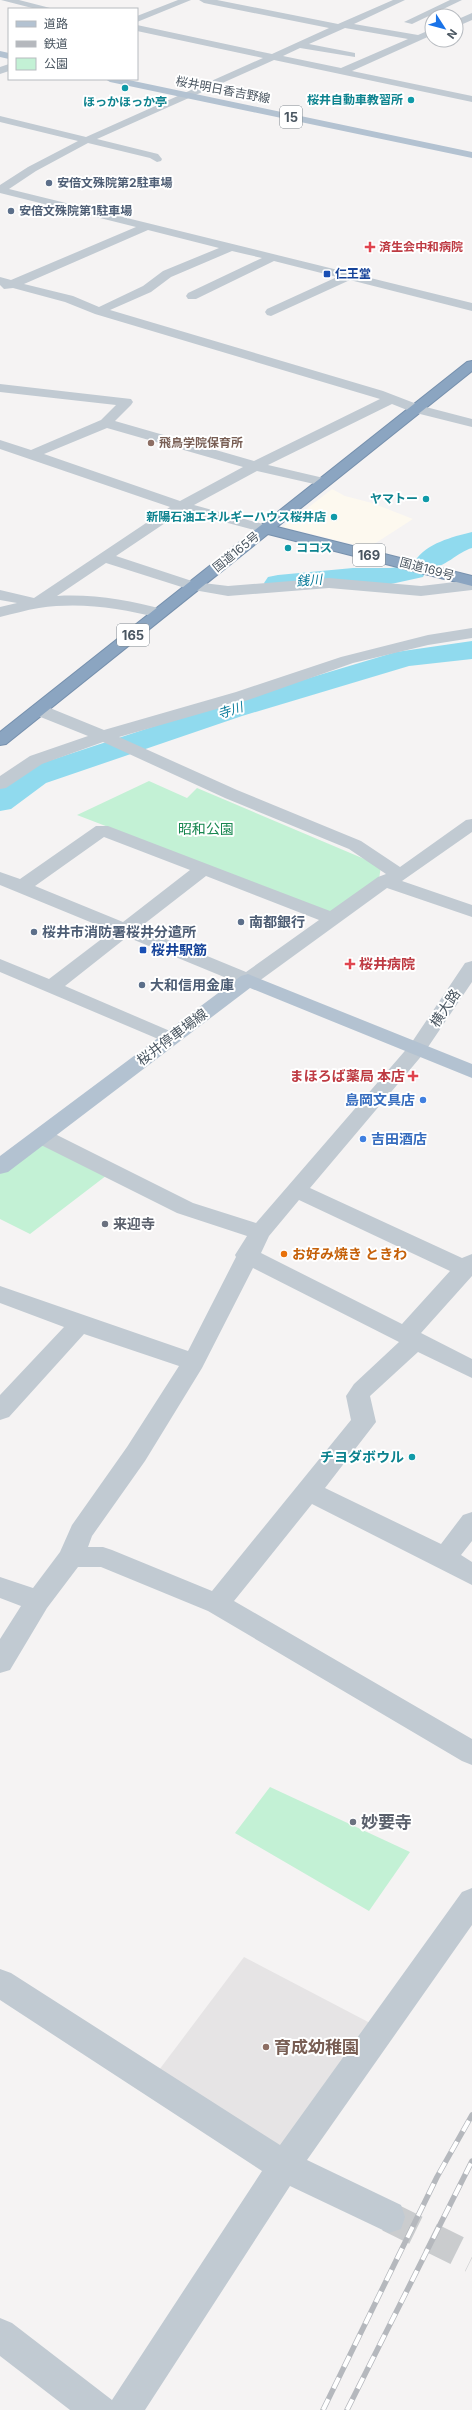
<svg xmlns="http://www.w3.org/2000/svg" width="472" height="2410" viewBox="0 0 472 2410" font-family="Inter,'Noto Sans JP',sans-serif">
<style>
.commercial{fill:#fdf9ef}
.education{fill:#e6e4e5}
.green{fill:#c3f1d5}
.lines{fill:none;stroke-linecap:round;stroke-linejoin:round}
.river{fill:#90daee;fill-rule:evenodd}
.minor-tunnel{stroke:#caccce;stroke-width:30;stroke-dasharray:30 16;stroke-linecap:butt}
.highway-casing{stroke:#7690ad;stroke-width:2}
.minor{fill:#c1cad2;fill-rule:evenodd}
.major{fill:#b3c2d1;fill-rule:evenodd}
.highway{fill:#8ba5c1;fill-rule:evenodd}
.rail-casing{stroke:#b5b8bd;stroke-width:5.5}
.rail{stroke:#fff;stroke-width:4;stroke-dasharray:12;stroke-linecap:butt}
.culture-dot{fill:#0f9aa8;stroke:#fff;stroke-width:1.5}
.service-dot{fill:#5c6f8a;stroke:#fff;stroke-width:1.5}
.health-dot{fill:#e0444e;stroke:#fff;stroke-width:1.5}
.transit-dot{fill:#1a4fb4;stroke:#fff;stroke-width:1.5}
.education-dot{fill:#8d6e63;stroke:#fff;stroke-width:1.5}
.shop-dot{fill:#3f7fe0;stroke:#fff;stroke-width:1.5}
.worship-dot{fill:#6b7280;stroke:#fff;stroke-width:1.5}
.food-dot{fill:#e8710a;stroke:#fff;stroke-width:1.5}
.labels{text-anchor:middle;stroke-width:4;stroke-linejoin:round;paint-order:stroke}
.far-street-label{font-size:12px;fill:#4a5661;stroke:#fff}
.far-culture-label{font-size:12px;font-weight:bold;fill:#0d838f;stroke:#fff;text-anchor:end}
.far-service-label{font-size:12px;font-weight:bold;fill:#4e5e75;stroke:#fff;text-anchor:start}
.far-health-label{font-size:12px;font-weight:bold;fill:#be3a42;stroke:#fff;text-anchor:start}
.far-transit-label{font-size:12px;font-weight:bold;fill:#164399;stroke:#fff;text-anchor:start}
.far-education-label{font-size:12px;font-weight:bold;fill:#785e54;stroke:#fff;text-anchor:start}
.shield{fill:#fff;stroke:#808990;stroke-width:1}
.shield-label{font-size:13px;font-weight:bold;fill:#4a5661}
.far-water-label{font-size:13px;font-style:italic;fill:#0c7c9b;stroke:#fff}
.park-label{font-size:14px;fill:#17864f;stroke:#fff}
.service-label{font-size:14px;font-weight:bold;fill:#4e5e75;stroke:#fff;text-anchor:start}
.transit-label{font-size:14px;font-weight:bold;fill:#164399;stroke:#fff;text-anchor:start}
.health-label{font-size:14px;font-weight:bold;fill:#be3a42;stroke:#fff;text-anchor:start}
.street-label{font-size:14px;fill:#4a5661;stroke:#fff}
.shop-label{font-size:14px;font-weight:bold;fill:#366cbe;stroke:#fff;text-anchor:end}
.worship-label{font-size:14px;font-weight:bold;fill:#5b616d;stroke:#fff;text-anchor:start}
.food-label{font-size:14px;font-weight:bold;fill:#c56008;stroke:#fff;text-anchor:start}
.culture-label{font-size:14px;font-weight:bold;fill:#0d838f;stroke:#fff;text-anchor:end}
.near-worship-label{font-size:17px;font-weight:bold;fill:#5b616d;stroke:#fff;text-anchor:start}
.near-education-label{font-size:17px;font-weight:bold;fill:#785e54;stroke:#fff;text-anchor:start}
</style>
<rect width="100%" height="100%" fill="#f5f3f3"/>
<path class="commercial" d="M332 489 345 496 372 503 413 519 368 548 283 527Z"/>
<path class="education" d="M244 1957 372 2024 283 2153 159 2070Z"/>
<path class="green" d="M149 781 187 798 197 788 381 866 379 879 330 912 77 815Z
M42 1144 111 1172 30 1234 0 1219V1174Z
M270 1787 410 1852 369 1911 235 1833Z"/>
<g class="lines">
<path class="river" d="M472 532V548C457 552 441 572 424 568L426 571 423 577 391 584H353L278 591 268 589 264 583 268 577 278 575 353 568H391L417 564 415 561C427 543 452 537 472 532Z
M472 641V659L409 666 242 716 46 783 11 809 0 811V787L24 769 222 704 396 652Z"/>
<path class="minor-tunnel" d="M389 2217 472 2258"/>
<g class="highway-casing">
<path id="highway" d="M472 361V371L277 527 472 576V586L268 534 6 744 0 745V732L467 362Z"/>
</g>
<path class="minor" d="M1 0H19L54 9H36Z
M178 0H191L137 22V16Z
M199 0H217L338 24 393 0H405L354 24 418 35 432 29V35L352 71 472 96V102L274 60 97 139 158 154 162 159 161 161 157 162 150 158 88 143 36 171 9 189 472 303V311L350 280 271 316 267 315 265 312 267 309 337 277 274 261 196 299H188L186 296 188 293 262 258 232 251 171 277 151 292 110 310 383 391 422 406 472 419V427L412 412 392 404 268 465 328 479 330 482 328 485 323 486 257 471 194 505 270 526 272 529 270 532 265 533 183 511 116 556 195 582 228 586 329 578 421 586 472 580V590L421 596 329 588 228 596 188 589 106 563 57 596C94 594 129 600 165 610L167 613 165 616 159 618C119 608 81 602 39 608 26 610 13 614 0 617V607L17 603 0 600V590L34 598 170 507 0 449V440L31 450 101 420 116 405 0 392V384L131 399 133 402 131 405 115 421 254 461 380 399 95 314 65 302 13 288 4 289 0 285V277L11 280 136 227 0 193V185L28 167 78 141 0 122V116L86 137 263 58 137 31V25L272 54 329 28 204 3ZM345 28 408 39 341 68 283 56 300 48 355 57V53L309 44ZM148 230 219 248 163 271 143 286 99 307 73 296 24 284ZM107 428 243 467 180 501 44 454Z
M450 0H462L412 24 404 22Z
M472 13V20L456 27V20Z
M9 64V71L0 74V67Z
M472 628V638L428 645 353 663 248 700 119 737 237 790 361 841 400 867 466 820 472 819V832L402 881 472 905V917L387 888 255 984 248 986 241 984 127 937 65 986 177 1034 180 1038 177 1042 170 1044 0 972V959L49 979 112 931 0 885V872L20 879 96 826H108L330 911 378 877 386 874 349 849 225 798 103 742 42 764 6 788 0 789V776L30 756 88 736 33 714 31 710 33 706H45L104 730 236 692 341 657 428 635ZM104 837 190 870 123 922 35 886ZM206 876 319 920 246 972 139 928Z
M472 961V982L424 1053 310 1188 462 1258 472 1254V1276L421 1333 472 1359V1378L418 1352 370 1396 376 1422 325 1488 441 1544 463 1515 472 1512V1541L461 1555 472 1562V1585L312 1504 234 1601 472 1739V1765L462 1761 208 1611 101 1567H78L47 1608 10 1670 0 1673V1639L21 1606 0 1598V1577L33 1588 60 1552 72 1525 127 1447 179 1366 84 1334 9 1417 0 1420V1395L64 1327 0 1303V1286L188 1351 236 1257 235 1255 247 1236 177 1213 35 1142 32 1137 35 1132 43 1130 51 1132 193 1203 256 1223 410 1045 465 963ZM299 1200 450 1271 402 1324 261 1253 269 1236ZM253 1268 399 1342 354 1384 346 1396 351 1420 212 1591 112 1550 103 1547H88L92 1536 145 1461 202 1368Z
M472 1888V1925L307 2160 401 2205 405 2217 401 2229 389 2233 290 2186 145 2410H70L0 2356V2318L12 2323 112 2400 262 2171 0 2000V1969L11 1973 280 2145 462 1892Z"/>
<path class="major" d="M0 51 9 53V59L0 57Z
M105 79H124L472 152V158L110 82Z
M248 974 472 1064V1078L250 988 8 1172 0 1174V1156L241 976Z"/>
<use href="#highway" class="highway"/>
<g class="rail-casing">
<path id="rail" d="M323 2410 437 2177 472 2115
M347 2410 472 2161"/>
</g>
<use href="#rail" class="rail"/>
</g>
<g class="culture-dot">
<circle cx="125" cy="88" r="4"/>
<circle cx="411" cy="100" r="4"/>
<circle cx="426" cy="499" r="4"/>
<circle cx="334" cy="517" r="4"/>
<circle cx="288" cy="548" r="4"/>
<circle cx="412" cy="1457" r="4"/>
</g>
<g class="service-dot">
<circle cx="49" cy="183" r="4"/>
<circle cx="11" cy="211" r="4"/>
<circle cx="241" cy="922" r="4"/>
<circle cx="34" cy="932" r="4"/>
<circle cx="142" cy="985" r="4"/>
</g>
<g class="health-dot">
<path d="M368 241h4v4h4v4h-4v4h-4v-4h-4v-4h4z"/>
<path d="M348 958h4v4h4v4h-4v4h-4v-4h-4v-4h4z"/>
<path d="M411 1070h4v4h4v4h-4v4h-4v-4h-4v-4h4z"/>
</g>
<g class="transit-dot">
<rect x="323" y="270" width="8" height="8" rx="2"/>
<rect x="139" y="946" width="8" height="8" rx="2"/>
</g>
<g class="education-dot">
<circle cx="151" cy="443" r="4"/>
<circle cx="266" cy="2047" r="4"/>
</g>
<g class="shop-dot">
<circle cx="423" cy="1100" r="4"/>
<circle cx="363" cy="1139" r="4"/>
</g>
<g class="worship-dot">
<circle cx="105" cy="1224" r="4"/>
<circle cx="353" cy="1822" r="4"/>
</g>
<circle class="food-dot" cx="284" cy="1254" r="4"/>
<g class="labels">
<g class="far-street-label">
<text transform="translate(223 90) rotate(11)" y="4">桜井明日香吉野線</text>
<text transform="translate(236 552) rotate(-39)" y="4">国道165号</text>
<text transform="translate(427 569) rotate(15)" y="4">国道169号</text>
</g>
<g class="far-culture-label">
<text x="403" y="104">桜井自動車教習所</text>
<text x="125" y="106" text-anchor="middle">ほっかほっか亭</text>
<text x="418" y="503">ヤマトー</text>
<text x="326" y="521">新陽石油エネルギーハウス桜井店</text>
<text x="296" y="552" text-anchor="start">ココス</text>
</g>
<g class="far-service-label">
<text x="57" y="187">安倍文殊院第2駐車場</text>
<text x="19" y="215">安倍文殊院第1駐車場</text>
</g>
<g class="far-health-label">
<text x="379" y="251">済生会中和病院</text>
</g>
<g class="far-transit-label">
<text x="335" y="278">仁王堂</text>
</g>
<g class="far-education-label">
<text x="159" y="447">飛鳥学院保育所</text>
</g>
<g class="shield">
<rect x="280" y="106" width="22" height="22" rx="3"/>
<rect x="353" y="544" width="32" height="22" rx="3"/>
<rect x="117" y="624" width="32" height="22" rx="3"/>
</g>
<g class="shield-label">
<text x="291" y="122">15</text>
<text x="369" y="560">169</text>
<text x="133" y="640">165</text>
</g>
<g class="far-water-label">
<text transform="translate(309 580) rotate(-5)" y="5">銭川</text>
<text transform="translate(230 710) rotate(-18)" y="5">寺川</text>
</g>
<g class="park-label">
<text x="206" y="834">昭和公園</text>
</g>
<g class="service-label">
<text x="249" y="927">南都銀行</text>
<text x="42" y="937">桜井市消防署桜井分遣所</text>
<text x="150" y="990">大和信用金庫</text>
</g>
<g class="transit-label">
<text x="151" y="955">桜井駅筋</text>
</g>
<g class="health-label">
<text x="359" y="969">桜井病院</text>
<text x="405" y="1081" text-anchor="end">まほろば薬局 本店</text>
</g>
<g class="street-label">
<text transform="translate(445 1008) rotate(-56)" y="5">横大路</text>
<text transform="translate(172 1037) rotate(-37)" y="5">桜井停車場線</text>
</g>
<g class="shop-label">
<text x="415" y="1105">島岡文具店</text>
<text x="371" y="1144" text-anchor="start">吉田酒店</text>
</g>
<g class="worship-label">
<text x="113" y="1229">来迎寺</text>
</g>
<g class="food-label">
<text x="292" y="1259">お好み焼き ときわ</text>
</g>
<g class="culture-label">
<text x="404" y="1462">チヨダボウル</text>
</g>
<g class="near-worship-label">
<text x="361" y="1828">妙要寺</text>
</g>
<g class="near-education-label">
<text x="274" y="2053">育成幼稚園</text>
</g>
</g>
<rect x="8" y="8" width="130" height="72" fill="#ffffff" stroke="#b7bbc0"/>
<rect x="16" y="21" width="20" height="6" fill="#b3c2d1" stroke="#b7bbc0"/>
<text x="44" y="28" font-size="12" fill="#4a5661">道路</text>
<rect x="16" y="41" width="20" height="6" fill="#b5b8bd" stroke="#b7bbc0"/>
<text x="44" y="48" font-size="12" fill="#4a5661">鉄道</text>
<rect x="16" y="58" width="20" height="12" fill="#c3f1d5" stroke="#b7bbc0"/>
<text x="44" y="68" font-size="12" fill="#4a5661">公園</text>
<g transform="translate(444 28) rotate(126)"><circle r="19" fill="#ffffff" stroke="#b7bbc0"/>
<path d="M0-3L7 15L0 10L-7 15Z" fill="#1a73e8"/>
<text y="-6" font-size="11" font-weight="bold" text-anchor="middle" fill="#4a5661">N</text>
</g>
</svg>
